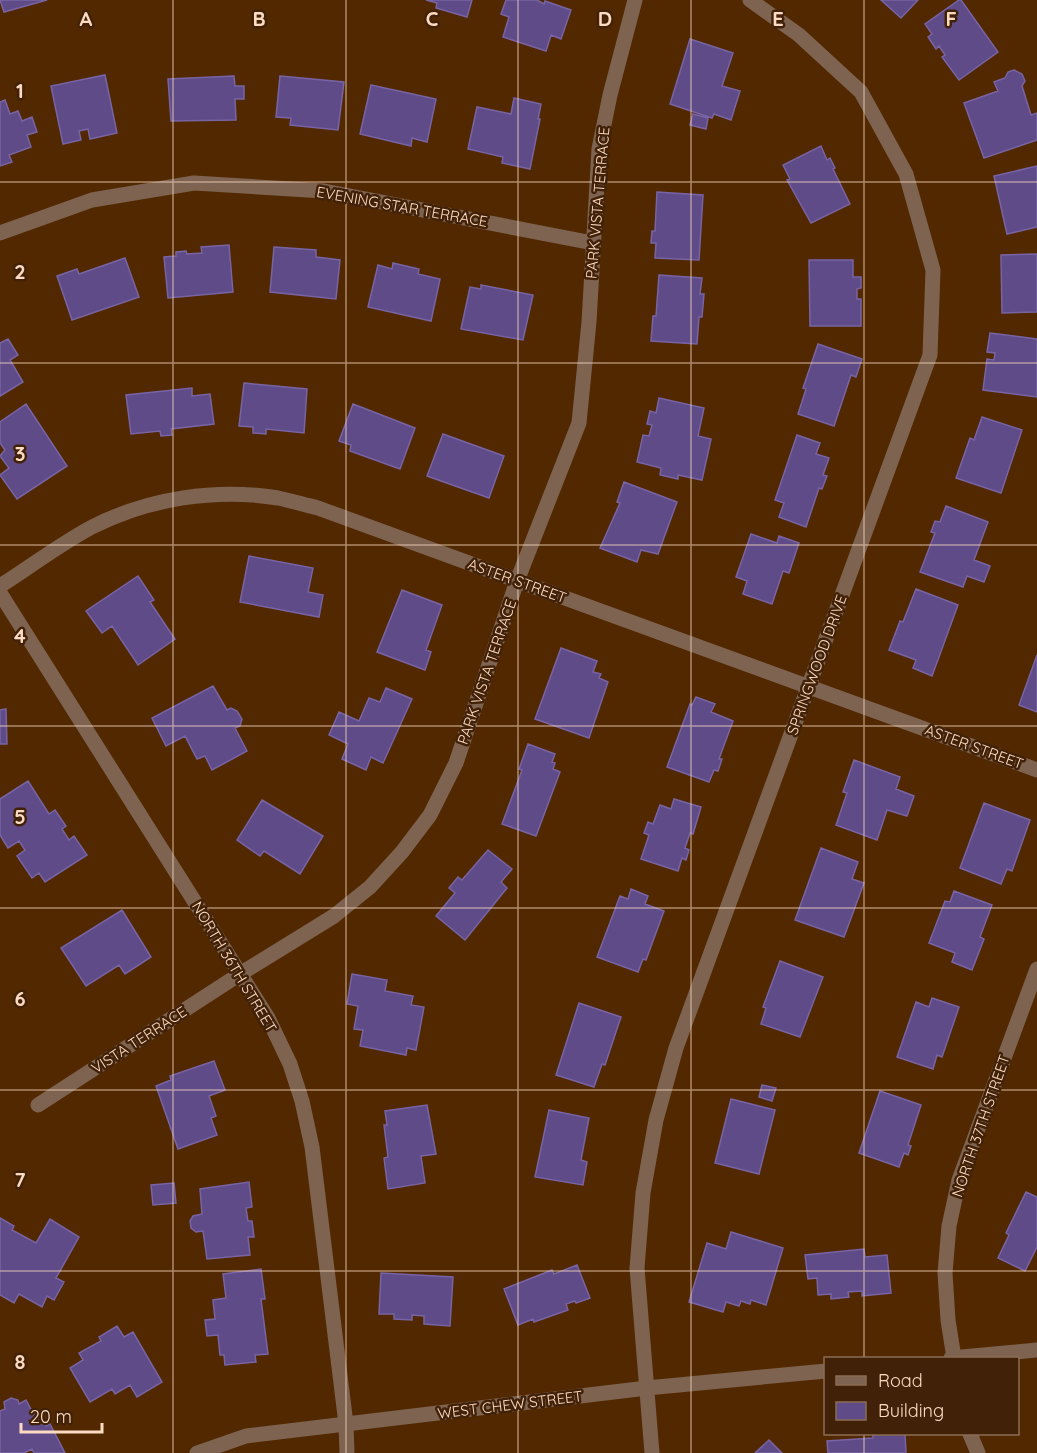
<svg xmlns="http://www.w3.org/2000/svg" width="1037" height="1453" viewBox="0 0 1037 1453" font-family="Quicksand,sans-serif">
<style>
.building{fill:#5e4b87;stroke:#7864a4;stroke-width:1.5}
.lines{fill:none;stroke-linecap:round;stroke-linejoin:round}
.street{stroke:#7d6350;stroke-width:15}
.grid{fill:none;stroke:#fddbc3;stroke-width:1.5;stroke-opacity:0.55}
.labels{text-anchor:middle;stroke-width:5;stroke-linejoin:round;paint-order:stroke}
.street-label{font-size:15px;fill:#fddbc3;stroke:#412208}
.grid-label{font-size:20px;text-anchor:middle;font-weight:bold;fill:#fddbc3;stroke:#412208;stroke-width:5;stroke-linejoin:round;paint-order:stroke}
</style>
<rect width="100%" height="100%" fill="#522800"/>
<path class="building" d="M0 0H47L4 12Z
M426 0H472L467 17 436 8 437 3Z
M506 0H537L544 4 545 1 571 10 561 39 551 35 546 51 503 37 509 17 501 14Z
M881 0H918L901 18Z
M959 0H961L998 52 959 80 942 57 945 55 939 46 936 49 928 37 932 34 925 24Z
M690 39 733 53 722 86 740 91 731 120 714 114 712 118 670 104Z
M1014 70 1022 74 1025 81 1022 86 1031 115 1037 113V140L984 158 964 103 998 91 994 82 1005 78 1008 72Z
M105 75 117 133 90 139 88 129 79 131 81 140 63 144 51 86Z
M234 76 235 86H244V99H235L236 120 171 121 168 79Z
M280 76 344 82 338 130 290 125 291 118 276 117Z
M371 85 436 99 427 142 412 138 411 146 360 134Z
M514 98 541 104 538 119H540L530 169 502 163 503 157 468 149 477 107 511 114Z
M5 100 10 114 18 111 22 121 32 117 37 132 27 135 31 147 9 155 12 162 0 166V102Z
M693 114 708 118 706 129 690 125Z
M821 146 827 160 830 158 835 168 833 169 850 204 811 223 787 180 790 179 783 165Z
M1037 166V227L1007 234 994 176Z
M657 192 703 195 699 260 655 258 656 243H651L652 231H655Z
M229 245 233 292 168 298 164 257 176 256V252L186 251 187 254 202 253 201 247Z
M274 247 316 250V257L340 260 336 299 270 292Z
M1037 254V312L1002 313 1001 255Z
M125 258 139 297 72 320 57 276 77 269 79 274Z
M809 260H853V277H861V288L857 289V299H861V326H810Z
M393 263 419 269 418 274 440 279 431 321 368 307 378 265 392 269Z
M659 275 702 278 700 294H704L702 317H699L697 344 651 341 653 316H656Z
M481 285 533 295 523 340 461 329 470 287 481 289Z
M990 333 1037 339V397L983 390 987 359 994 360 995 353 987 352Z
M8 339 18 355 10 360 23 382 0 396V343Z
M818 344 862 359 856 377 851 375 834 426 798 414 806 389 803 388Z
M244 383 307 389 304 433 266 429V434L253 433V427L239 426Z
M192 388V396L210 394 214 424 171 429 172 435 161 436 160 431 131 434 126 395Z
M659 398 704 408 698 436 711 439 702 480 678 475V479L660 475 661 468 637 462 643 435 649 436 652 425 647 424 650 411 656 413Z
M26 404 67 466 17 499 0 475 9 468 0 456 5 450 0 443V422Z
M353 404 415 428 400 469 350 451 351 445 339 441Z
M982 417 1022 430 1001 493 956 478 970 438 974 440Z
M443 434 504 456 489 498 427 476Z
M797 435 820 443 816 454 829 458 823 475 827 476 822 489 819 488 806 527 779 517 784 503 775 500Z
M624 482 677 502 658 554 641 550 637 562 600 548 620 503 617 502Z
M946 506 988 522 974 560 990 566 984 582 967 576 963 587 920 572 935 533 931 532 935 521 940 522Z
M751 534 777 543 779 536 799 543 789 573 783 571 772 604 743 594 747 581 736 577Z
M249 556 313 568 308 592 323 595 319 617 240 602Z
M138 576 154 600 150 602 175 639 138 665 112 626 102 633 86 611Z
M916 589 958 605 932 676 913 668 916 660 889 650 900 621 903 622Z
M402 590 442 605 426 650 431 652 425 670 377 652Z
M561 648 597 661 593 672 601 674 599 678 608 682 589 738 535 719Z
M1037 655V712L1019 705Z
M213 686 227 710 231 708 237 711 242 719 240 726 235 728 247 751 212 770 205 756 197 759 185 736 166 746 152 718Z
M386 688 412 699 383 763 371 757 366 770 342 759 348 744 329 735 339 712 359 721 369 698 380 702Z
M696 697 715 704 711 712 733 721 719 759H722L718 771 714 770 709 782 667 767 690 704 692 705Z
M6 709 7 744H0V710Z
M528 744 555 754 552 762 555 763 553 769 560 772 536 836 502 824 522 770 519 769Z
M854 760 900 777 896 789 914 796 907 816 887 810 877 840 836 825 847 793 843 792Z
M28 781 49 814 55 810 66 826 62 829 69 840 74 836 87 855 45 882 39 873 32 878 17 856 25 850 19 841 8 848 0 835V799Z
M674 799 701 807 693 834 690 833 685 848 689 850 686 860 682 858 678 871 641 859 649 835 644 833 648 822 653 824 660 805 671 809Z
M262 800 323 836 300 874 264 851 260 856 237 840Z
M984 803 1030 820 1012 871 1007 869 1001 884 960 868Z
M821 848 858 862 852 879 864 883 844 937 795 920Z
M488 850 512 869 501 882 507 888 465 940 436 916 455 893 449 888 458 877 462 880Z
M631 889 648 896 645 904 664 911 646 960 643 959 638 972 597 957 620 896 628 899Z
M954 891 992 905 980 937 984 939 972 970 952 962 955 953 929 943 945 901 950 902Z
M122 910 151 957 125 974 119 965 86 986 61 948Z
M780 961 823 977 800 1037 761 1024 766 1008 763 1007Z
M352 974 387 980 385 991 413 996 411 1005 424 1007 416 1050 407 1048 406 1055 360 1046 363 1030 354 1029 358 1006 347 1004Z
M932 998 959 1007 942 1057 937 1055 933 1069 897 1057 916 1002 929 1007Z
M579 1003 621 1017 605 1065 602 1064 594 1087 556 1075Z
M214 1061 225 1090 209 1096 216 1116 211 1118 217 1135 178 1149 156 1086 171 1080 170 1076Z
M762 1085 776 1088 772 1101 759 1097Z
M880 1091 921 1105 908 1145 911 1146 908 1155 904 1153 899 1167 859 1153Z
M731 1099 775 1110 759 1174 715 1163Z
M427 1105 436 1154 421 1156 425 1183 388 1189 384 1158 388 1157 384 1125H387L385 1111Z
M549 1110 589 1118 581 1160 587 1162 583 1185 535 1177Z
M249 1182 252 1207 246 1208 248 1221H252L254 1237H248L250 1255 207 1259 203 1231 196 1232 191 1228 190 1221 193 1216 202 1214 200 1189Z
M174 1183 176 1203 153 1205 151 1185Z
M1026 1192 1037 1197V1247L1025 1271 998 1258 1009 1235 1006 1233Z
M0 1218 14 1226 12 1230 36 1243 50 1219 79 1237 56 1278 64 1282 54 1300 47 1296 42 1307 19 1294 14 1303 0 1295Z
M731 1232 783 1248 766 1305 751 1300 750 1304 741 1301 739 1306 726 1302 723 1312 689 1302 707 1243 726 1249Z
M864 1249 865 1257 887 1255 891 1293 862 1296V1291L848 1292 849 1297 831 1299V1294L818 1295 817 1278 808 1279 805 1255Z
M577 1265 590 1298 576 1303 575 1301 566 1304 568 1310 534 1322 533 1319 518 1325 504 1289 552 1270 554 1274Z
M261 1269 265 1299H261L268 1354 255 1355 256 1362 225 1365 224 1355H220L218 1335 207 1336 205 1320 215 1319 213 1300 226 1298 223 1274Z
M381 1273 453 1277 450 1326 424 1324V1316L412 1315V1320L394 1319V1314H379Z
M117 1326 124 1337 133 1332 162 1382 137 1397 130 1385 115 1394 112 1389 90 1402 70 1368 83 1360 79 1353 101 1341 99 1337Z
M11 1398 18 1400 19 1404 26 1400 33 1413 38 1411 46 1426 50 1424 65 1453H34L32 1449 24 1453H0V1411L5 1409 4 1402Z
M873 1434H905L906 1453H828L827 1441 873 1438Z
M769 1440 782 1453H755Z"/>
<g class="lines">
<path class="street" d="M0 233 92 200 194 183 324 191 593 243
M0 586C30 567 60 544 92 527 149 498 216 488 278 498 292 501 305 505 318 508L1037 770
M0 593 268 1018 290 1064 302 1101 312 1147 346 1424 347 1453
M38 1105 240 974 334 916 370 887 402 852 430 815 456 763 517 581 579 423 589 322 599 149 610 95 635 0
M951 1358 1037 1350
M954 1358 948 1320 945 1273 949 1226 959 1180 1037 969
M970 1434 978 1453
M197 1453 246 1436 647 1388 826 1371
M652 1453 637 1268 643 1193 656 1120 676 1048 930 355 933 270 906 174 861 92 799 35 750 0"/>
</g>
<path class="grid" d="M173 0V1453M346 0V1453M518 0V1453M691 0V1453M864 0V1358M0 182H1037M0 363H1037M0 545H1037M0 726H1037M0 908H1037M0 1090H1037M0 1271H1037M864 1434V1453"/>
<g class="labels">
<g class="street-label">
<text transform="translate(598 203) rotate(-85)" y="5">PARK VISTA TERRACE</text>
<text transform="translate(402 207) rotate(10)" y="5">EVENING STAR TERRACE</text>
<text transform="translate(517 581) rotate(20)" y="5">ASTER STREET</text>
<text transform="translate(817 665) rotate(-70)" y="5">SPRINGWOOD DRIVE</text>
<text transform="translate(487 672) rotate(-71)" y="5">PARK VISTA TERRACE</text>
<text transform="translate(974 747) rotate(20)" y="5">ASTER STREET</text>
<text transform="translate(234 967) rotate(59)" y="5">NORTH 36TH STREET</text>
<text transform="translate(139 1040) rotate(-33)" y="5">VISTA TERRACE</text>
<text transform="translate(981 1126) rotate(-71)" y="5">NORTH 37TH STREET</text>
<text transform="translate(510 1405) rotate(-7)" y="5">WEST CHEW STREET</text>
</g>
</g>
<g class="grid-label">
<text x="86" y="26">A</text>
<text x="259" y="26">B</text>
<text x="432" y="26">C</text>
<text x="605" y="26">D</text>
<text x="778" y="26">E</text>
<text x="951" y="26">F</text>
<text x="20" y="98">1</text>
<text x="20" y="279">2</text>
<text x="20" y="461">3</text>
<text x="20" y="643">4</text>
<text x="20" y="824">5</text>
<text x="20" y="1006">6</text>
<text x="20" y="1187">7</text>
<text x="20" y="1369">8</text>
</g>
<rect x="824" y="1357" width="195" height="78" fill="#412208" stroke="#8c6c53" stroke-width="1.5"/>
<rect x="836" y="1376" width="30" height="9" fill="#7d6350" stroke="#8c6c53" stroke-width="1.5"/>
<text x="878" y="1387" font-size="18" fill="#fddbc3">Road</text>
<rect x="836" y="1402" width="30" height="18" fill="#5e4b87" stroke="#8c6c53" stroke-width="1.5"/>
<text x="878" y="1417" font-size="18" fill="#fddbc3">Building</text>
<path d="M21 1423v9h81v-9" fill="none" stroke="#fddbc3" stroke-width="3"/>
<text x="30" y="1423" font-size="18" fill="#fddbc3" stroke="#412208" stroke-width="4.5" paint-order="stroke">20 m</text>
</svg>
